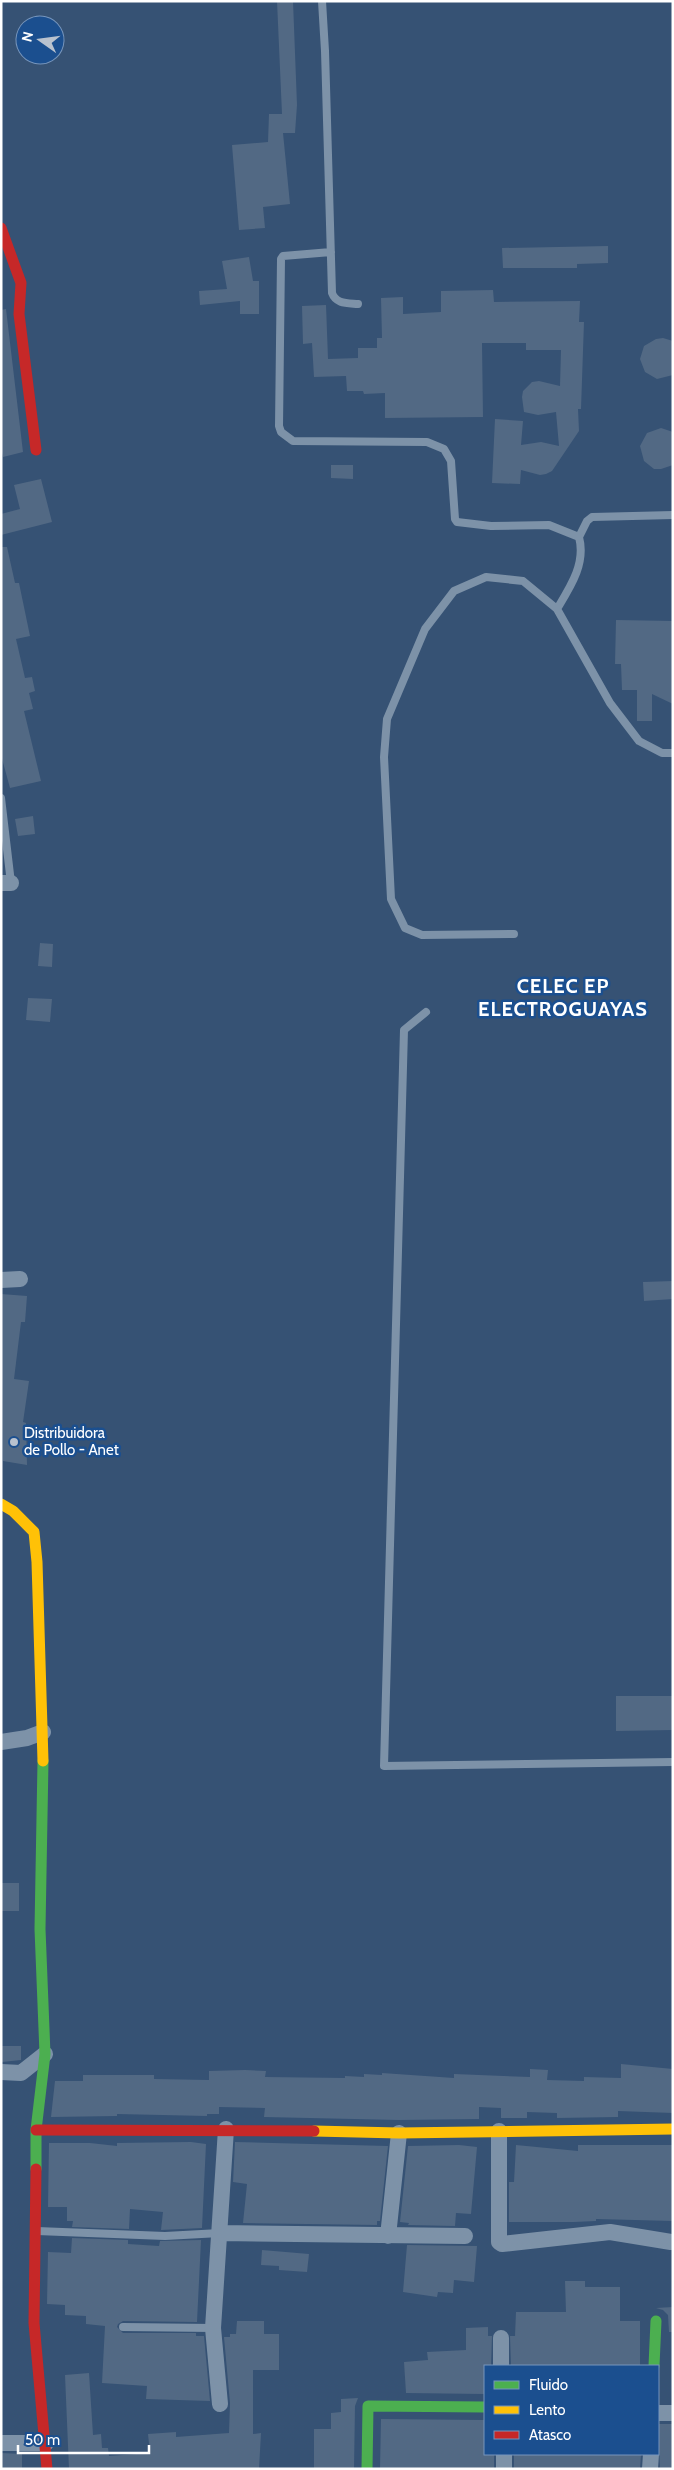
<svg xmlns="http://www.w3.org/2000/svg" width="674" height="2470" viewBox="0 0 674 2470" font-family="Cabin,sans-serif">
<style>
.building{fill:#526984}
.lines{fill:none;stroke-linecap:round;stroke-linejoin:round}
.lane{stroke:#7d92a8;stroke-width:8}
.street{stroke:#7d92a8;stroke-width:16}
.fast{stroke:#4caf50;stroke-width:11}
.slow{stroke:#ffc107;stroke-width:11}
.jam{stroke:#c62828;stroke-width:11}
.poi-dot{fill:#b9c2ce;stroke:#1b4f8f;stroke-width:2}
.labels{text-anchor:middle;stroke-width:5;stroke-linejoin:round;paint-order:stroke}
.poi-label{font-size:15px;fill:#fff;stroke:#1b4f8f;text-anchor:start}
.district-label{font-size:20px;font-weight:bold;letter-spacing:1px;fill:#fff;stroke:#1b4f8f}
</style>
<rect width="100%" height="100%" fill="#365274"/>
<path class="building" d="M277 1H293L297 105 295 133H283L290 204 263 207 265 228 239 230 232 145 268 142 269 114H282Z
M608 246V263L577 264V268H503L502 248Z
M249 257 253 281H259V314H240V301L200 305 199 291 227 289 222 261Z
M493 290 494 302 580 301 579 322H584L581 409H578L579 431 552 471 546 474 540 475 521 470 520 484 492 483 495 419 523 421 521 445 541 442 559 446 556 412 538 415 524 412 522 397 523 391 532 382 539 381 560 386 561 350H526V343H482L483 417 385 418V393L364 394 363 391H347L346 376 314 377 312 343 303 344 302 306 326 305 328 359 358 358V348H377V338H382L381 298 403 297V314L441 312V291Z
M6 309 23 452 3 457 1 448V310Z
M663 338 673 341V375L657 379 645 372 640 359 644 346 656 339Z
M661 428 673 432V465L661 469H654L644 461 640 446 647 433Z
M331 465H353V479L331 478Z
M41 479 52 522 1 535V514L20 509 14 485Z
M1 547H7L15 583H19L30 636 16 639 25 678 32 677 35 691 29 693 33 709 24 711 41 781 10 788 1 755Z
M616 620 673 621V704L652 694V721H637V690H622L621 664H615Z
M33 816 35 834 18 836 15 819Z
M40 943 53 944 52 967 38 966Z
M28 998 52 999 50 1022 26 1020Z
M673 1281V1299L644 1301 643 1282Z
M1 1294 27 1296 25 1322H21L14 1379 29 1381 23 1422 26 1423 27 1465 3 1461Z
M616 1696H673V1730L616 1731Z
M1 1883H19V1911H1Z
M2 2046H21V2060L2 2062Z
M621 2064 673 2069V2113L618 2111V2117L557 2118V2113L527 2112V2118H501V2108L479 2107V2119L399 2120 264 2117 265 2108 219 2107V2114H207V2116L117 2114V2116L51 2117 55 2081H83V2075H154V2079L209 2080V2071L245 2070 266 2071 265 2077 345 2078V2076L364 2077V2074L382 2075V2073L454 2078V2074L530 2077V2069L548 2070 547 2080 584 2081V2077L621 2078Z
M191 2142 206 2144 202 2228 161 2230 163 2212 130 2209 129 2229 72 2227 73 2221H67V2207H48L49 2143H90L117 2146V2143Z
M235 2142 388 2146 380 2221H377V2225L243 2223 247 2184 233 2182Z
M459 2145 477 2147 471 2214 456 2213 455 2226 408 2225 409 2223 400 2222 408 2146Z
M516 2145 578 2151V2145H673V2221L596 2219V2221L574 2222H509V2182H514Z
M72 2238 128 2240V2244L159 2246 160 2241 201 2240 197 2322 123 2321 118 2324 117 2327 123 2333H196V2336H204L210 2401 146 2399 147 2386 102 2383 105 2326 86 2324V2316L65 2315V2305L47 2304 48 2252 71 2253Z
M407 2245 477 2246 474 2282 454 2280 453 2293 438 2292 437 2297 403 2292Z
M262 2250 309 2254 307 2272 279 2270V2266L261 2265Z
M565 2281H585V2287H620V2321H640V2366H511L510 2336H515L516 2312H566Z
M673 2307V2332H669L668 2315 663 2310 656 2308Z
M237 2321H264V2334H279V2370H253V2434L261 2433 259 2469H69L65 2375 89 2373 93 2435 101 2434 102 2448H108L109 2456 150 2453 148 2434 176 2432V2437L229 2433 230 2403 224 2337H230V2334H236Z
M488 2327V2336H492L491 2366H485V2394L406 2393 404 2362 428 2360 427 2352 466 2350V2328Z
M358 2398 355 2406 354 2469H314V2429H331V2413L341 2412V2399Z
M381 2419 485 2420V2454H494V2469H380Z
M658 2424H673V2469H660Z
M1 2453 22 2454V2468H1Z
M514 2454H641L640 2469H514Z"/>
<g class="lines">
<path class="lane" d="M322 1 325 51 332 293C336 304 347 303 358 304
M331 252 283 256 281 259 279 426 281 432 293 441 427 442 444 449 451 461 455 519 457 522 491 526 549 525 579 537C586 563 571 586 557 609
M579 537 587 521 592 517 673 515
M1 798 11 883
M514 934 422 935 405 928 391 899 384 757 387 719 425 629 454 591 486 577 523 581 557 609 610 703 639 741 662 753H673
M426 1012 404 1030 384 1766 673 1762
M37 2231 165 2236 220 2233
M123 2327 213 2328"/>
<path class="street" d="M1 883H11
M1 1280 20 1279
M1 1742 27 1738 43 1732
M1 2072 21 2073 45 2054
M499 2131V2242L502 2244 610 2232 671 2242
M220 2233 465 2236
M388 2236 399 2133
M501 2338V2366
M220 2404 213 2328 226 2129
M658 2413H673
M1 2443H46
M504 2454V2469
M650 2469 651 2454"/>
<path class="fast" d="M36 2169V2130L45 2054 40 1929 43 1761
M654 2366 656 2321
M367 2469 368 2406 485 2407"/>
<path class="slow" d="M1 1504 13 1511 34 1532 37 1562 43 1761
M314 2131 399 2133 673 2129"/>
<path class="jam" d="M1 228 21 283 19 314 36 450
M36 2130 314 2131
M36 2169 34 2323 47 2469"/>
</g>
<circle class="poi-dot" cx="14" cy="1442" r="5"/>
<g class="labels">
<g class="poi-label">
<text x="24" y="1438">Distribuidora<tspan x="24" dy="17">de Pollo - Anet</tspan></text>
</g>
<g class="district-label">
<text x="563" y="993">CELEC EP<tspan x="563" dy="23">ELECTROGUAYAS</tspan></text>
</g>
</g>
<rect width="674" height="2470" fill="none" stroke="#ffffff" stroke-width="5"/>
<rect x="484" y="2365" width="175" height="90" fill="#1b4f8f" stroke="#7695bc"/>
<rect x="494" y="2381" width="25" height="8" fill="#4caf50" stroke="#7695bc"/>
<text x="529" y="2390" font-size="15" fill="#ffffff">Fluido</text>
<rect x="494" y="2406" width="25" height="8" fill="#ffc107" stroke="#7695bc"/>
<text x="529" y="2415" font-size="15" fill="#ffffff">Lento</text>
<rect x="494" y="2431" width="25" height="8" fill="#c62828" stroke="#7695bc"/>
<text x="529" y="2440" font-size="15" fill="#ffffff">Atasco</text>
<g transform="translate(40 40) rotate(284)"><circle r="24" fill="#1b4f8f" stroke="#7695bc"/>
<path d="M0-4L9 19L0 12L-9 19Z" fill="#b9c2ce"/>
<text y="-8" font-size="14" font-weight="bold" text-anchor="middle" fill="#ffffff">N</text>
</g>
<path d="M18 2445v8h131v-8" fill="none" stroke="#ffffff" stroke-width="2.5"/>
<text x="25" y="2445" font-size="15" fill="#ffffff" stroke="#1b4f8f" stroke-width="4" paint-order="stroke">50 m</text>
</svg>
